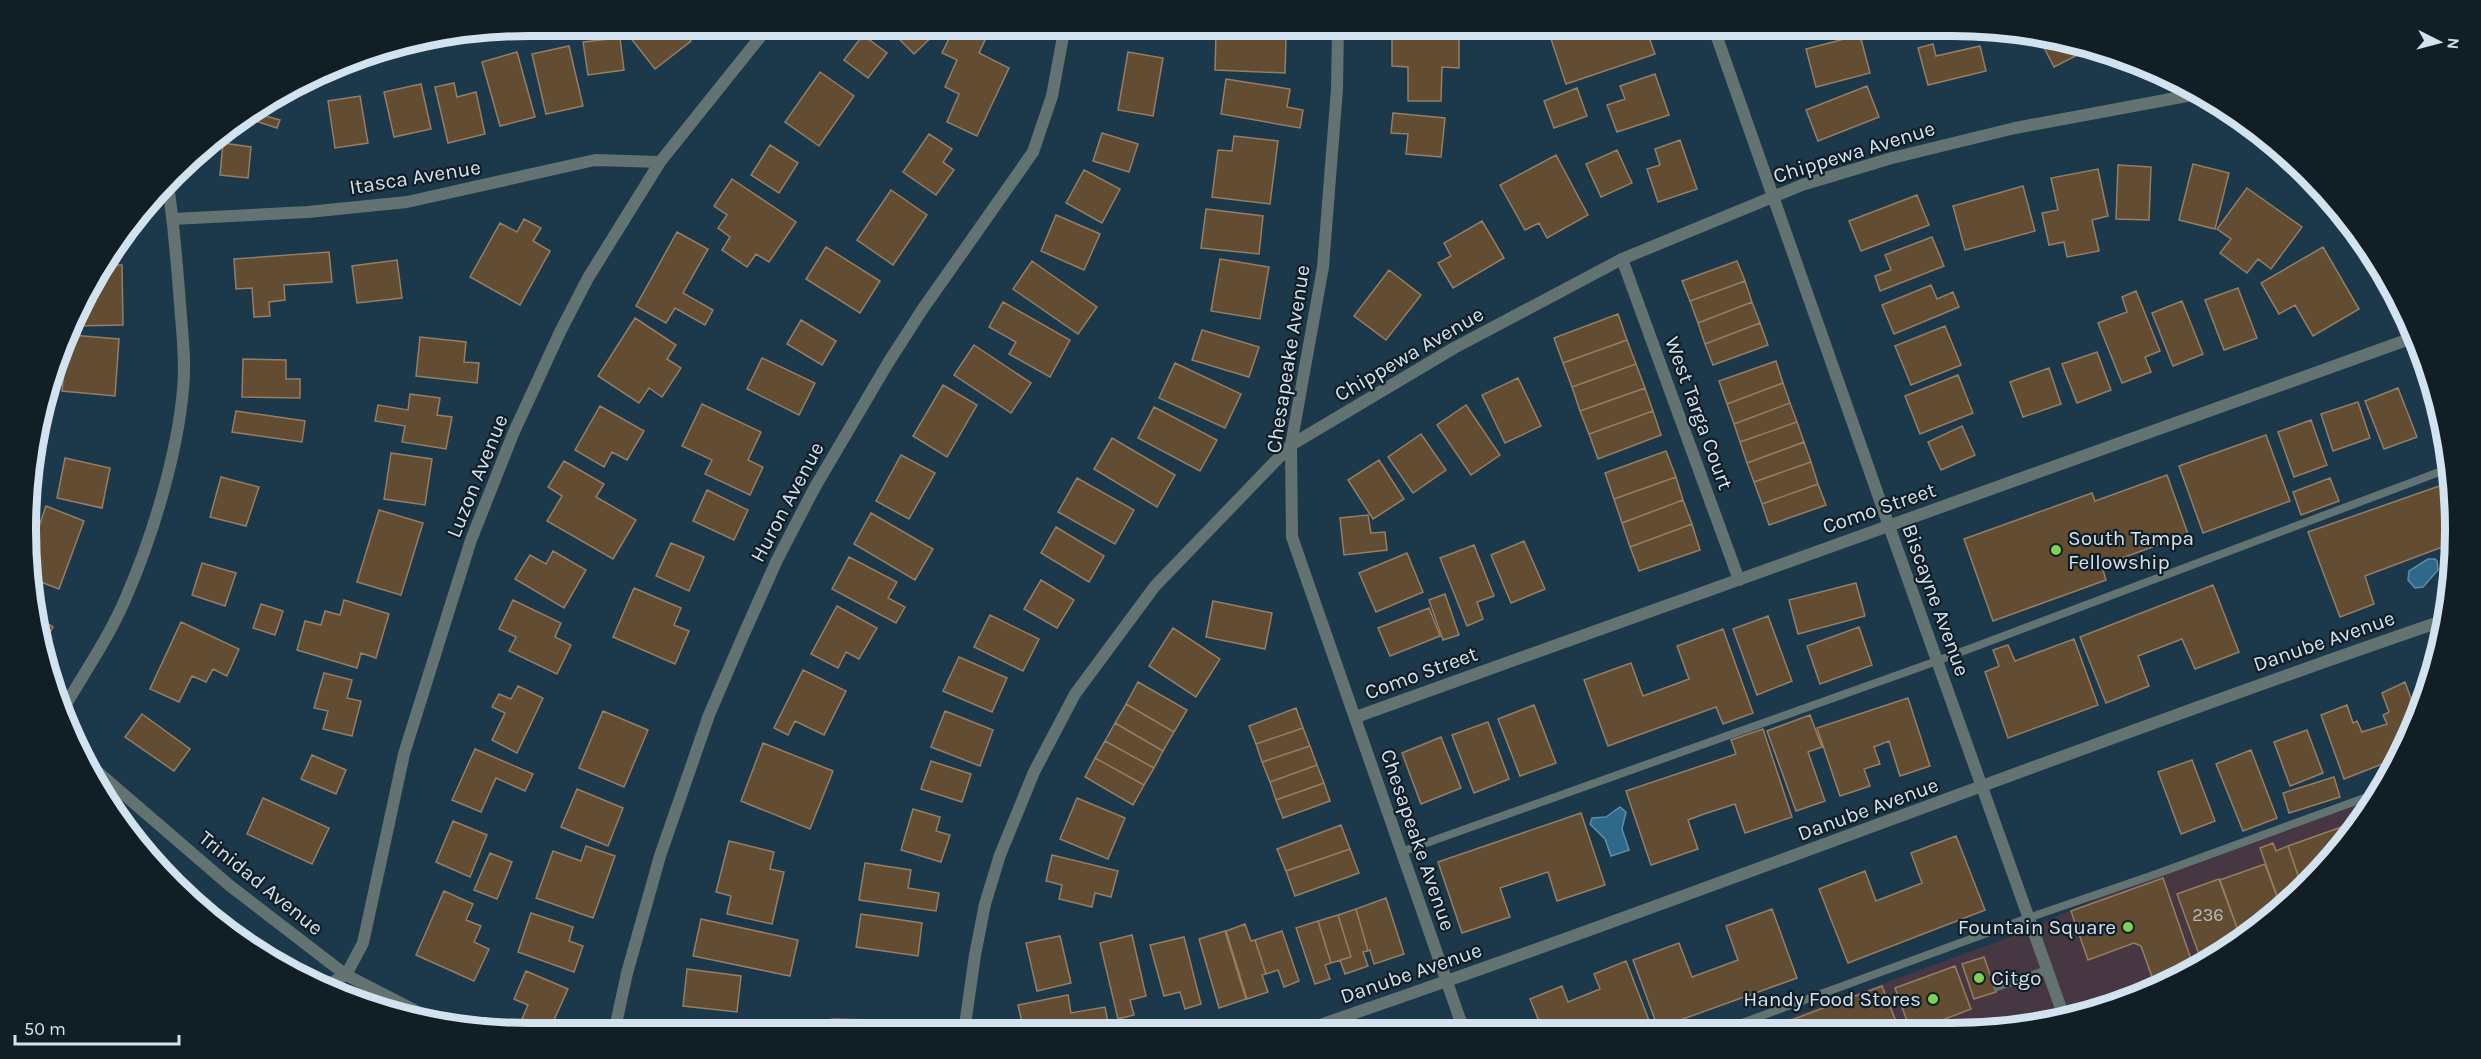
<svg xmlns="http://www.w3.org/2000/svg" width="2481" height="1059" viewBox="0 0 2481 1059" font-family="Karla,sans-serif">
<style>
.commercial{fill:#463743}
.water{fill:#2e698a;stroke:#5f8da8;stroke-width:1.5}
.building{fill:#624d33;stroke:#957e63;stroke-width:1.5}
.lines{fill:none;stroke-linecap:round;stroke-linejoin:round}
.lane{stroke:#627371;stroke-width:8}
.street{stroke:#627371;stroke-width:12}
.poi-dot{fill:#7dd154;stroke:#121e26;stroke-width:2}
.labels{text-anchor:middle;stroke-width:4.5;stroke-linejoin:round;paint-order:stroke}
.number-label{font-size:18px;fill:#b6bdbf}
.street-label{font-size:21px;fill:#d2e2ee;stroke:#121e26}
.poi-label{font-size:21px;fill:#d2e2ee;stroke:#121e26;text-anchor:start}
.rim{fill:none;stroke:#d2e2ee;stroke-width:8}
</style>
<rect width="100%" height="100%" fill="#1c384b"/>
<path class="commercial" d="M2377 797 2370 810 2284 909 2145 995 2018 1029 1756 1030 2010 937 2110 893Z"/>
<path class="water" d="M2428 559H2435L2437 561 2438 570 2423 587 2415 588 2408 580 2409 571Z
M1620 807 1626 812 1622 829 1629 850 1611 856 1605 839 1590 824 1592 818 1606 817Z"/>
<path class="building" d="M642 26H660L662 28 665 26H679L691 41 655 69 629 36Z
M903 26H943L914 54 896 36Z
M955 26 985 40 979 53 1009 68 977 136 947 122 959 94 945 87 957 60 942 53Z
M973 26H1013L1012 31 973 27Z
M1581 26H1612L1615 32 1634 26H1645L1655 54 1566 84 1550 36Z
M1784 26H1834L1786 37Z
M1392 32 1459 33V68L1442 67 1441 101H1408V67L1392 66Z
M1216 34 1286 37 1285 73 1215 70Z
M863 35 887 53 868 78 844 60Z
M1860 35 1870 73 1816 87 1806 49Z
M620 38 624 70 588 75 583 42Z
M2040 40 2089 48V49L2054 67Z
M1933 44 1936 56 1980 46 1986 71 1928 85 1918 48Z
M569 46 583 106 546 114 532 54Z
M517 52 535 117 500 126 482 62Z
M1128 52 1163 58 1153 116 1118 110Z
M820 72 854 96 819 146 785 122Z
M1655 74 1669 115 1617 132 1607 105 1625 99 1620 86Z
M1226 79 1290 89 1287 107 1303 110 1300 128 1221 114Z
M454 83 457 97 476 92 485 134 448 143 435 87Z
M421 84 431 129 394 137 384 92Z
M1867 86 1879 117 1818 141 1806 110Z
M1577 88 1587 116 1554 128 1544 101Z
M360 96 368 143 335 148 328 101Z
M266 102 262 115 280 120 277 128 243 117Z
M1393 113 1445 118 1441 157 1406 154 1408 134 1391 133Z
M1102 133 1138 144 1129 172 1093 161Z
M929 134 952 149 943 162 954 170 936 195 903 172Z
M1234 136 1278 141 1270 204 1212 197 1218 150 1232 151Z
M1680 140 1697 189 1658 202 1647 169 1660 165 1655 149Z
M223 143 251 147 248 178 220 175Z
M770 145 798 163 779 193 751 175Z
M1617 150 1632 183 1601 197 1586 164Z
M1556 155 1588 215 1547 238 1539 223 1525 230 1500 185Z
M2193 164 2229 173 2215 229 2179 220Z
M2118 165 2151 167 2149 220 2116 219Z
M2098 169 2108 216 2092 220 2099 251 2067 257 2064 242 2049 245 2042 213 2058 210 2051 178Z
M1084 170 1120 189 1102 223 1066 203Z
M732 179 796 222 769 262 756 254 747 267 722 250 730 237 718 228 727 215 714 206Z
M2023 186 2035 231 1965 250 1953 206Z
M2247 188 2302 227 2271 269 2258 259 2247 273 2220 253 2231 239 2217 229Z
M891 190 927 215 893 265 857 240Z
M1917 195 1929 225 1861 251 1849 221Z
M1206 209 1263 216 1259 254 1201 248Z
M1056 215 1100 234 1084 270 1041 251Z
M524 219 541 228 533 241 550 251 520 305 470 277 500 223 517 232Z
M1482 221 1504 258 1453 288 1438 263 1451 256 1444 243Z
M677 232 708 249 683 293 713 310 705 325 675 308 666 323 636 306Z
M1932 237 1944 266 1880 291 1875 276 1891 270 1885 255Z
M826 247 880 281 860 313 806 279Z
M2323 247 2359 309 2313 336 2295 305 2279 314 2261 283Z
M329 252 332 282 284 285 285 300 269 302 270 316 254 317 252 288 236 289 234 259Z
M1220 259 1269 267 1260 319 1211 311Z
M397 260 402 298 357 303 352 266Z
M1032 261 1097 307 1078 334 1013 289Z
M1737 261 1745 281 1690 301 1682 281Z
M103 265H122L123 325 75 326 93 278Z
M1389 270 1421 295 1386 340 1354 316Z
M1745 281 1752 302 1698 323 1690 301Z
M1931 285 1937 299 1953 292 1959 307 1894 334 1882 305Z
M2238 288 2257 338 2224 350 2205 300Z
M2136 291 2160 351 2145 357 2151 372 2122 383 2098 323 2127 312 2122 297Z
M2182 301 2203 354 2173 366 2152 313Z
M1003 302 1070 340 1050 377 1009 354 1016 342 989 327Z
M1752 302 1760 323 1705 344 1698 323Z
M1618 314 1627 340 1563 363 1554 338Z
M635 318 676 345 667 359 681 368 662 397 649 388 639 403 598 376Z
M801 320 836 341 822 365 787 344Z
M1760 323 1768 345 1713 365 1705 344Z
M1945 326 1961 365 1911 385 1895 346Z
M1202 330 1259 347 1249 377 1192 360Z
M71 335 119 339 115 396 62 391 66 350Z
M420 337 466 342 464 362 479 363 477 383 416 376Z
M1627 340 1636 364 1572 387 1563 363Z
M974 345 1031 383 1011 413 954 375Z
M2097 352 2111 390 2077 403 2062 364Z
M762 358 815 383 799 415 747 389Z
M243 359 286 360V379H300V398L242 397Z
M1776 361 1783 383 1727 404 1719 381Z
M1175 363 1241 394 1225 428 1159 398Z
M1636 364 1645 388 1580 411 1572 387Z
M2049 368 2061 404 2023 417 2010 382Z
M1958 375 1973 413 1920 434 1905 396Z
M1518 378 1541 426 1505 443 1482 395Z
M1783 383 1790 403 1734 424 1727 404Z
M943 385 977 405 947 457 913 436Z
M1645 388 1653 411 1589 434 1580 411Z
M2398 388 2417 437 2384 449 2365 401Z
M410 394 440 398 437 415 452 417 446 449 402 442 405 426 375 421 378 405 408 410Z
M2358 402 2370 438 2333 451 2321 414Z
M1790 403 1797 422 1740 442 1734 424Z
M702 404 761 432 748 460 763 467 750 495 705 474 712 460 682 446Z
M1466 405 1500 455 1471 475 1437 425Z
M600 406 644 431 627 460 612 452 604 467 575 450Z
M1154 407 1217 440 1200 471 1138 438Z
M236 411 305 421 302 442 232 432Z
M1653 411 1661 435 1598 459 1589 434Z
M2311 420 2327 465 2294 477 2278 432Z
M1797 422 1804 442 1747 463 1740 442Z
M1962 426 1975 455 1941 470 1928 442Z
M1421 434 1446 470 1413 493 1388 457Z
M2266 435 2290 501 2203 533 2179 466Z
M1112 438 1175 475 1157 507 1094 469Z
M1804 442 1811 462 1754 482 1747 463Z
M1666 451 1676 477 1614 499 1605 473Z
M391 453 432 459 425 505 384 499Z
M901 455 935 473 909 519 876 501Z
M65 458 110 468 102 508 57 498Z
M1379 460 1404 499 1373 519 1348 480Z
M564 461 604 484 596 497 636 520 613 559 547 521 562 496 548 487Z
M1811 462 1818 484 1762 504 1754 482Z
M2167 475 2188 534 2114 561 2116 565 2103 570 2106 580 1993 621 1964 539 2092 493 2095 501Z
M221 477 259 487 246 526 210 517Z
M1676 477 1683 500 1622 523 1614 499Z
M1077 478 1134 510 1115 544 1058 512Z
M2330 478 2339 501 2301 515 2293 492Z
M1818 484 1826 505 1769 525 1762 504Z
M2445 484 2454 506 2453 543 2365 576 2374 604 2340 617 2308 532Z
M707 490 748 510 734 540 693 521Z
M1683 500 1692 524 1630 547 1622 523Z
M46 506 84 521 59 589 33 579 39 562 28 558Z
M379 510 423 523 401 595 357 582Z
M871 513 933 549 915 580 854 544Z
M1368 515 1371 533 1385 532 1387 550 1344 555 1340 518Z
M1692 524 1700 550 1639 571 1630 547Z
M1056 527 1104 556 1089 582 1041 553Z
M1524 541 1545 589 1511 603 1491 555Z
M671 543 704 557 689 591 656 576Z
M1474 545 1494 596 1477 602 1483 619 1467 626 1440 558Z
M553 551 586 570 564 608 515 579 530 555 546 564Z
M1407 553 1423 592 1376 612 1359 573Z
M849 557 897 582 888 598 905 607 896 623 832 589Z
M202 563 236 573 225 606 192 595Z
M1041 580 1074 600 1057 628 1024 609Z
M1856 583 1865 616 1798 634 1789 600Z
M2213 585 2239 652 2195 669 2182 639 2138 656 2149 686 2106 703 2080 637Z
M634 588 681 608 674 625 689 631 675 664 613 637Z
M1445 594 1459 635 1443 640 1429 600Z
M344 600 389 614 376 658 361 653 357 668 297 650 305 621 321 625 325 611 340 615Z
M513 600 561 623 555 637 571 645 557 674 509 651 516 637 499 629Z
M1213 601 1272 613 1265 649 1206 637Z
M261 604 283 611 275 635 253 628Z
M837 606 877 628 859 659 846 652 838 668 811 654Z
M1429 608 1440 636 1390 656 1378 628Z
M34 615 53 627 42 646 35 627Z
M990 615 1039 639 1023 671 974 647Z
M1768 616 1792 681 1757 695 1733 629Z
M181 622 239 649 227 676 213 669 206 682 192 676 179 702 150 689Z
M1859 627 1872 665 1820 684 1807 646Z
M1173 628 1220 659 1196 697 1149 666Z
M1723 629 1753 713 1723 724 1716 707 1608 746 1584 680 1631 663 1643 696 1689 679 1677 646Z
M2074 639 2098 705 2008 738 1985 672 1999 666 1993 650 2008 645 2015 661Z
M959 657 1007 678 992 712 943 691Z
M803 670 846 691 824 735 795 721 788 735 774 728Z
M324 673 352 680 347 698 361 701 352 736 323 729 328 711 314 708Z
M1138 682 1187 710 1174 732 1126 704Z
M2405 682 2417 715 2395 759 2344 779 2321 715 2347 705 2353 723 2357 721 2362 732 2387 724 2383 715 2389 712 2382 693Z
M518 686 543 698 517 753 492 740 505 713 492 707 499 694 511 699Z
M1908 698 1930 766 1900 776 1889 741 1874 747 1880 764 1864 769 1870 786 1840 796 1817 728Z
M1126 704 1174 732 1163 751 1115 723Z
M1534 705 1556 763 1520 776 1498 719Z
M1296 708 1303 728 1256 744 1249 726Z
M603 711 648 730 624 787 579 768Z
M945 711 993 730 980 766 931 747Z
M142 714 190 749 174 771 125 737Z
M1810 715 1822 747 1808 752 1825 801 1796 811 1767 731Z
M1488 722 1509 779 1474 793 1452 735Z
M1115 723 1163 751 1154 768 1105 741Z
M1303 728 1310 746 1262 762 1256 744Z
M1763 729 1792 817 1745 833 1735 804 1704 814 1688 820 1698 849 1651 865 1626 791 1736 754 1731 740Z
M2307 730 2323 773 2290 786 2274 742Z
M1441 737 1461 788 1421 804 1402 753Z
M1105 741 1154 768 1144 785 1095 758Z
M763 743 833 771 810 829 741 801Z
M1310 746 1317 765 1270 782 1262 762Z
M475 749 533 774 525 791 496 778 481 812 452 800Z
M2251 750 2277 818 2243 831 2216 764Z
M312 755 346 770 336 794 301 779Z
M1095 758 1144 785 1133 805 1085 777Z
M2192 760 2215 821 2181 834 2158 772Z
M931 761 971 774 962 802 921 789Z
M1317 765 1324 783 1276 800 1270 782Z
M2334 777 2340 797 2289 813 2283 793Z
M1324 783 1330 801 1283 818 1276 800Z
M577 789 623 808 608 846 561 827Z
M263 798 329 828 312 864 247 834Z
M1077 798 1125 818 1108 859 1060 839Z
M913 809 940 817 936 831 950 835 941 862 901 850Z
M1581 813 1605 885 1557 901 1548 872 1500 888 1510 917 1462 933 1438 862Z
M2361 820 2302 887 2288 846Z
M453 821 487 835 470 877 436 862Z
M1341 825 1350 849 1286 871 1277 849Z
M1956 836 1985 910 1848 963 1819 889 1865 871 1876 901 1922 883 1911 853Z
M729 841 774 852 770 869 784 872 772 924 727 914 731 896 716 892Z
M2273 843 2276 851 2288 846 2302 887 2282 910 2260 848Z
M586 846 615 856 593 918 536 898 553 851 581 861Z
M1350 849 1359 873 1295 896 1286 871Z
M490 853 512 862 497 899 474 890Z
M1052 855 1118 871 1111 897 1095 893 1092 907 1059 899 1062 885 1046 881Z
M865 863 911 870 908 888 939 893 936 911 859 900Z
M2265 864 2282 910 2240 936 2220 880Z
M2163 878 2193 965 2156 988 2141 946 2134 943 2088 960 2071 911Z
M2219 879 2240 936 2201 960 2177 894Z
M444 891 473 904 466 920 481 926 474 942 489 949 474 981 416 955Z
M1386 898 1404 954 1374 964 1370 950 1368 951 1356 909Z
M1356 909 1368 951 1363 952 1368 966 1345 974 1340 960 1351 957 1338 915Z
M1772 909 1797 978 1658 1028 1633 960 1679 943 1692 977 1738 960 1726 926Z
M531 913 573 927 569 941 583 946 574 972 518 952Z
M861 914 922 923 918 956 856 947Z
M1338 915 1351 957 1331 963 1318 921Z
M701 919 798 940 790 976 693 956Z
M1318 921 1331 963 1325 965 1330 979 1315 984 1296 928Z
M1245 924 1251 941 1255 940 1266 974 1262 975 1268 992 1247 999 1226 931Z
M1225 931 1246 999 1219 1008 1199 939Z
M1282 931 1299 981 1284 987 1278 970 1266 974 1255 940Z
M1132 935 1146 996 1130 1000 1134 1015 1118 1019 1100 943Z
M1060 936 1071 983 1037 991 1026 943Z
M1184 937 1201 1004 1185 1009 1180 992 1164 996 1150 945Z
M1984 957 1996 992 1974 999 1962 964Z
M1626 961 1650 1023 1631 1030 1543 1031 1530 999 1562 986 1568 1002 1600 989 1594 974Z
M1955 966 1971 1009 1919 1029H1910L1895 988Z
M687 969 741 976 737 1012 683 1006Z
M526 971 568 989 549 1031 522 1019 528 1005 514 999Z
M1882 986 1899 1029 1789 1030 1786 1022Z
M1068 995 1071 1013 1105 1007 1110 1032H1092V1029L1077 1032H1007L1006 1027 1022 1023 1018 1005Z
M832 1019 909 1021V1032L831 1033Z
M678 1023 727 1033H676Z"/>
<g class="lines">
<path class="lane" d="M1401 852 1937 661 2450 468
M1997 987 2047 970
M1723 1030 2028 918 2159 873 2378 793"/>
<path class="street" d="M1338 26 1337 89 1323 267 1291 445 1292 537 1464 1031
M1713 26 1889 526 2064 1017
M173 219 308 212 407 202 595 160 660 162
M1622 259 1739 580
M65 706C86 670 111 634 127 595 153 535 177 455 183 390 186 361 182 332 180 304 177 264 174 225 168 186
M1356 717 2415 337
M85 761 229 885 346 975 426 1016
M327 985 346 975 363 943 404 754 471 540 513 434 560 332 588 278 619 228 660 162 769 26
M1302 1031C1686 901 2062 751 2445 620
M964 1032 975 955 985 904 1000 855 1034 772 1075 694 1155 586 1291 445 1454 348 1622 259 1802 185 1892 158 2015 128 2203 93
M614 1033 627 973 660 856 709 715 743 636 777 560 815 487 888 363 922 310 1033 152 1052 96 1065 26"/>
</g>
<g class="poi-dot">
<circle cx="2056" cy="550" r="6"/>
<circle cx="2128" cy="927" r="6"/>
<circle cx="1979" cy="978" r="6"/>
<circle cx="1933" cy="999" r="6"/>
</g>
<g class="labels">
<g class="number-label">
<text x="2208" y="921">236</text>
</g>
<g class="street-label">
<text transform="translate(1854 152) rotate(-17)" y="7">Chippewa Avenue</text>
<text transform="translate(415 177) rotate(-9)" y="7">Itasca Avenue</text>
<text transform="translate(1409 354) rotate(-30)" y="7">Chippewa Avenue</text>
<text transform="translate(1288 359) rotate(-81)" y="7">Chesapeake Avenue</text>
<text transform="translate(1699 413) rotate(70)" y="7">West Targa Court</text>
<text transform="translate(477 476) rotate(-68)" y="7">Luzon Avenue</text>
<text transform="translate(787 502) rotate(-62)" y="7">Huron Avenue</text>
<text transform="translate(1879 508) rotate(-19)" y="7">Como Street</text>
<text transform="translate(1936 600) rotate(70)" y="7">Biscayne Avenue</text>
<text transform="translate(2324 641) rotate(-19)" y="7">Danube Avenue</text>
<text transform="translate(1421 673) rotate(-20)" y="7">Como Street</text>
<text transform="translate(1868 809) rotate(-20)" y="7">Danube Avenue</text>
<text transform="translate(1418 840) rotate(71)" y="7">Chesapeake Avenue</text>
<text transform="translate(261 883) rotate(39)" y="7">Trinidad Avenue</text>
<text transform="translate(1411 973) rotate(-19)" y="7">Danube Avenue</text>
</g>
<g class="poi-label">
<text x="2068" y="545">South Tampa<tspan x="2068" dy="24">Fellowship</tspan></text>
<text x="2116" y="934" text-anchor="end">Fountain Square</text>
<text x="1991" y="985">Citgo</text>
<text x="1921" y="1006" text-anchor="end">Handy Food Stores</text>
</g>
</g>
<path d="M0 0H2481V1059H0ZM529 36H1952A493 493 0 0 1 2445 529V530A493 493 0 0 1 1952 1023H529A493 493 0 0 1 36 530V529A493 493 0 0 1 529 36Z" fill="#121e26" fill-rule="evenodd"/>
<path class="rim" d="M529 36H1952A493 493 0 0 1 2445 529V530A493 493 0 0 1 1952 1023H529A493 493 0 0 1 36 530V529A493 493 0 0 1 529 36Z"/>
<g transform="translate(2439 42) rotate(96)" stroke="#121e26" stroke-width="4.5" paint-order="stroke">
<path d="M0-4.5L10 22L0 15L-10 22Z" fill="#d2e2ee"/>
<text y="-9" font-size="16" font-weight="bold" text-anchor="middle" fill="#d2e2ee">N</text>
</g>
<path d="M15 1035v9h164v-9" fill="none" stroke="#d2e2ee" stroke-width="3"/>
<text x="24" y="1035" font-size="18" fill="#d2e2ee" stroke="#121e26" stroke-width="4.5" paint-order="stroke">50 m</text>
</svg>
